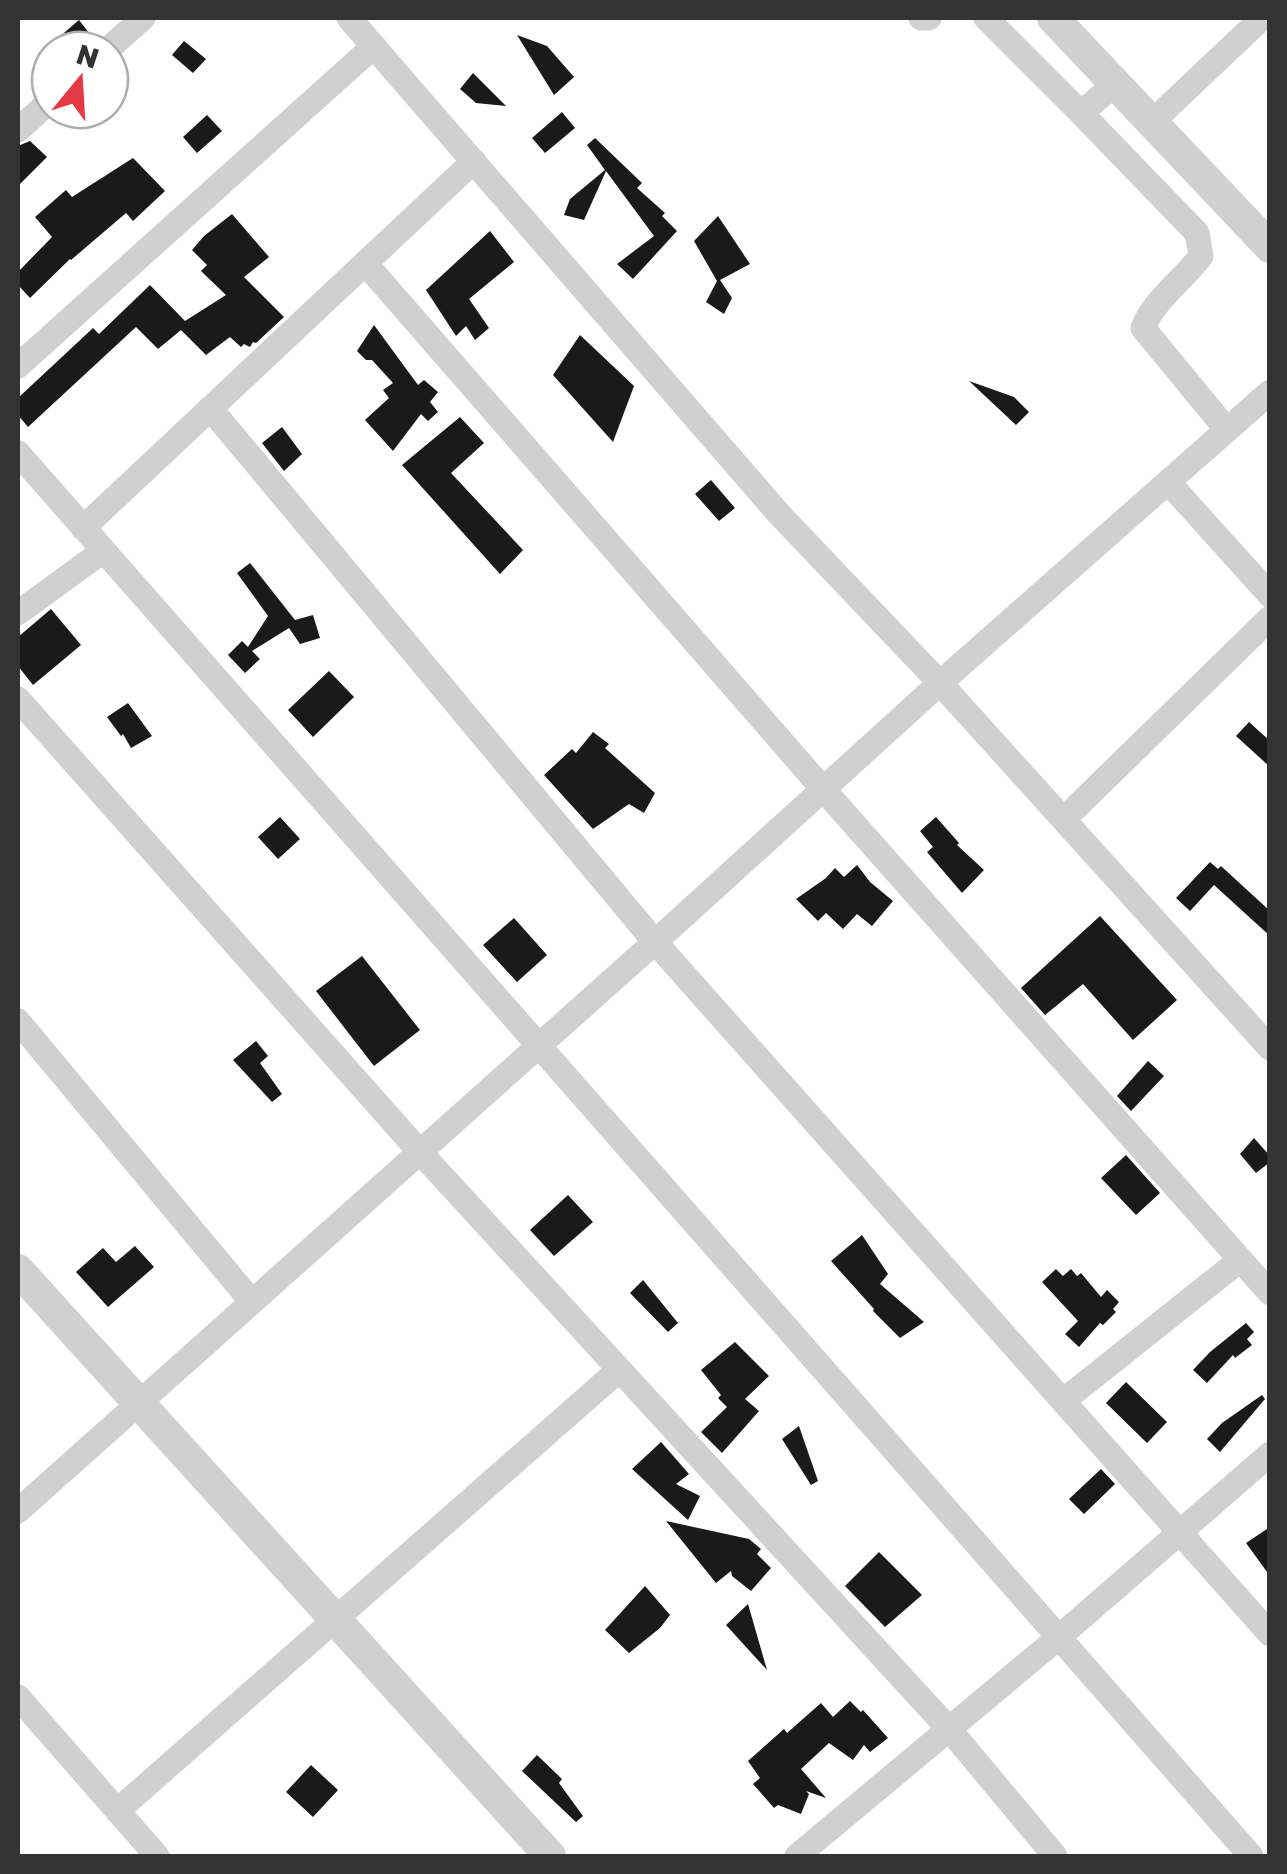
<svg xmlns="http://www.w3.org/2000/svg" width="1287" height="1874" viewBox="0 0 1287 1874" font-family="'Golos Text',sans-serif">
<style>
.building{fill:#1a1a1a}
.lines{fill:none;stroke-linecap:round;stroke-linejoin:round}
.minor{stroke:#d0d0d0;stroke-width:25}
.tertiary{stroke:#d0d0d0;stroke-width:32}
</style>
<rect width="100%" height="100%" fill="#fff"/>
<path class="building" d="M79 20 93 38 78 50H44Z
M517 35 547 46 574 77 554 95Z
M184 41 206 59 193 73 172 55Z
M473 73 506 106 476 103 460 89Z
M562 112 575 128 545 153 532 138Z
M207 115 222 131 197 153 183 137Z
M595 138 642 183 637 188 665 213 662 216 677 231 633 279 617 264 654 236 606 171 584 220 564 215 570 199 605 170 587 145Z
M30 141 47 157 18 186V146Z
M133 158 165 191 133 221 126 213 71 260 70 259 30 298 18 285V272L52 237 35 217 66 190 72 197Z
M232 214 269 257 244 277 284 317 256 343 253 342 250 347 244 344 241 347 230 337 206 355 181 330 158 349 136 327 28 427 18 415V398L93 328 99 334 150 285 185 321 226 295 201 271 207 265 192 250 204 236Z
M718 216 750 264 720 280 732 298 724 314 706 302 717 281 694 241Z
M490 231 514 262 469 299 489 328 475 340 466 326 456 336 426 290Z
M374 325 418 385 424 380 438 392 430 402 438 412 428 421 421 414 393 451 365 420 389 398 383 390 393 383 372 360H366L357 351Z
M580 335 634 386 613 442 553 375Z
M969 381 1014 397 1029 412 1016 425Z
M460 417 484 443 451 473 523 550 500 574 402 465Z
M282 427 302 454 284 471 262 443Z
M711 480 735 508 719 521 695 494Z
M250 563 295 620 313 615 320 638 300 644 289 628 252 651 260 659 245 673 228 655 242 641 248 647 268 616 237 573Z
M51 609 81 645 33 685 18 666V637Z
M329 671 354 697 313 737 288 710Z
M128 703 152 736 131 748 123 734 121 736 107 717Z
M1249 722 1270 741V767L1236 736Z
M593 732 609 744 605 748 655 793 644 813 629 804 593 829 544 775 572 749 576 753Z
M280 817 300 839 278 859 258 837Z
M936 817 959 843 957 845 984 870 962 893 927 852 933 847 920 831Z
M1210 862 1218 869 1221 866 1270 911V936L1214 885 1190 911 1176 898Z
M857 865 870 882 893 901 872 926 857 914 843 929 826 913 818 921 796 899 826 878 835 868 844 877Z
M1100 916 1177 1000 1133 1040 1083 984 1045 1015 1021 988Z
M514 918 547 955 517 982 483 945Z
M362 956 420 1030 374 1066 316 991Z
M256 1041 268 1056 260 1063 282 1094 272 1102 233 1060Z
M1148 1061 1164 1076 1131 1111 1117 1096Z
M1254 1138 1270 1156V1162L1256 1173 1240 1154Z
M1126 1155 1160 1193 1136 1215 1101 1178Z
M568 1195 593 1222 554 1256 530 1230Z
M862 1235 888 1274 880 1284 924 1322 900 1338 873 1311 874 1309 831 1261Z
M135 1246 154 1267 108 1307 76 1272 103 1248 116 1262Z
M1056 1269 1063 1276 1071 1269 1077 1276 1081 1273 1101 1297 1107 1290 1119 1302 1113 1309 1116 1312 1103 1325 1100 1323 1079 1347 1065 1334 1078 1321 1042 1282Z
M643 1280 678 1323 668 1332 630 1293Z
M1246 1323 1254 1332 1247 1339 1252 1345 1235 1358 1233 1355 1207 1383 1193 1370 1210 1352Z
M735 1342 769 1376 745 1399 759 1411 722 1453 701 1432 727 1407 718 1398 721 1395 701 1370Z
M1126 1382 1167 1422 1147 1443 1106 1403Z
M1262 1395 1265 1399 1220 1452 1207 1439 1222 1423Z
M799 1426 818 1481 811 1485 782 1439Z
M661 1442 689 1474 676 1484 700 1496 688 1520 632 1469Z
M1101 1469 1115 1484 1084 1514 1069 1499Z
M666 1521 749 1539 761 1549 757 1554 771 1568 751 1591 732 1576 731 1571 716 1583Z
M1270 1527V1576L1246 1543Z
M879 1552 922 1595 885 1627 845 1586Z
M645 1586 670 1615 660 1628 629 1653 605 1630Z
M748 1604 767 1670 726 1625Z
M850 1701 861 1712 863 1710 888 1738 870 1752 864 1745 853 1760 829 1743 801 1769 826 1798 806 1791 809 1794 801 1814 778 1805 774 1808 753 1784 760 1778 748 1761 784 1729 787 1733 821 1703 833 1717Z
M537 1755 562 1779 559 1783 583 1816 576 1822 522 1771Z
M311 1765 338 1790 313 1817 286 1792Z"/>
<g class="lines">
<path class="minor" d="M349 18 779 514 940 683 1270 1048
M921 18H929
M986 18 1081 113 1115 84
M107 50 143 18
M1081 113 1197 233 1201 256C1183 280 1154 300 1143 328L1227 430
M1152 122 1262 18
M18 130 50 101
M365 263 823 789 1270 1293
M18 366 374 46
M210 408 655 942 1270 1634
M18 453 1251 1856
M1168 482 1270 595
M83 528 474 161
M18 613 103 551
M18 699 420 1152 949 1729 1055 1856
M1064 819 1270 618
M18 1021 252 1302
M1063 1401 1240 1260
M18 1511 655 942 940 683 1270 392
M18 1697 157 1856
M117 1811 619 1370
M797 1856 1058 1638 1270 1454"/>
<path class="tertiary" d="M1053 18 1270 247
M18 1270 550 1856"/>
</g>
<rect width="1287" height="1874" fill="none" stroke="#333333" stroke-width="40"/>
<g transform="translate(80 80) rotate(18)"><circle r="48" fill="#ffffff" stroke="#adadad" stroke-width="2.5"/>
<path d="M0-8L18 38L0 25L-18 38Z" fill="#e63946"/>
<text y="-15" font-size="28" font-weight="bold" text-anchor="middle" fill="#333333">N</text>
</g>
</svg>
